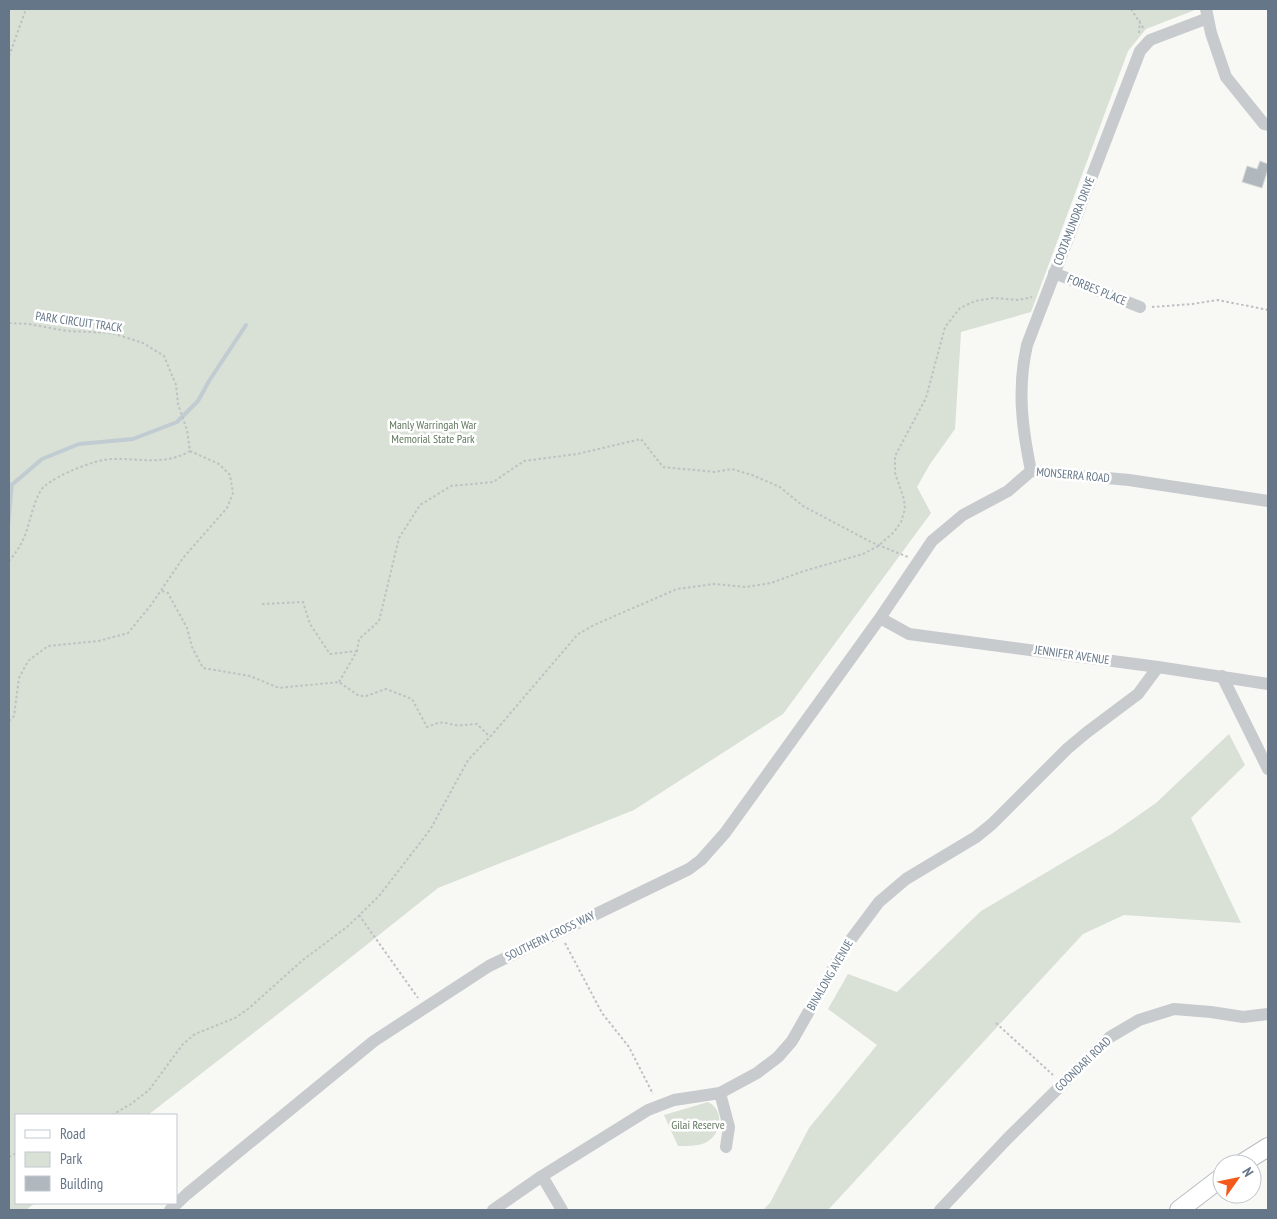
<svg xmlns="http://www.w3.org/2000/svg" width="1277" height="1219" viewBox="0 0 1277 1219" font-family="'PT Sans Narrow',sans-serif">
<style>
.green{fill:#d9e0d5}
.water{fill:#c1ccd2}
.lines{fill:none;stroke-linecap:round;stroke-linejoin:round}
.stream{stroke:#c1ccd2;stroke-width:4}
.building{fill:#b0b8be;stroke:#d9dad7}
.secondary-casing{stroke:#b9bec3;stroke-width:20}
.path{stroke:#bec1c3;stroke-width:2;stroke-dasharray:2.5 2.5;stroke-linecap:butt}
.minor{stroke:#c7cbce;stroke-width:12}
.secondary{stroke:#fff;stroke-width:18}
.labels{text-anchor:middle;stroke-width:5;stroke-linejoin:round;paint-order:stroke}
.street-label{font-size:12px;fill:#647688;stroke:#fff}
.park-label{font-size:12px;fill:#647a60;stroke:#fff}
</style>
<rect width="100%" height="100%" fill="#f8f8f5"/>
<path class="green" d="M9 9 1195 10 1146 29 1128 51 1031 312 961 332 955 429 930 464 917 487 931 513 783 714 634 810 438 888 350 958 148 1115H16V1203H35L26 1210H9Z
M1229 734 1245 765 1191 818 1241 923 1124 915 1083 934 828 1210H763L770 1203 809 1128 877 1045 828 1009 848 974 897 992 981 911 1113 833 1156 803Z
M708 1102C725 1110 722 1135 705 1143 698 1146 686 1146 678 1146L664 1115Z"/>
<path class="water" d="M9 482 14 483 9 538Z"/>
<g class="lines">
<path class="stream" d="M14 483 42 459 79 444 133 439 177 422 198 401 209 381 246 325"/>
</g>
<path class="building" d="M1260 161 1268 164V169L1262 188 1242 182 1247 166 1257 169Z"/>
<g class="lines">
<g class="secondary-casing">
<path id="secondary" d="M1241 1164 1268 1147
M1179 1210 1222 1177"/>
</g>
<path class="path" d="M1131 9 1144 29
M1139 33 1140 20
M9 56 26 9
M1152 307 1192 304 1218 300 1268 310
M9 323 29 324 67 331 112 333 143 343 164 356 176 385 178 404 187 430 190 451C165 466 140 458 112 459 96 459 57 475 45 486 35 493 30 523 25 535 21 545 16 553 9 561
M162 591 168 593 187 628 192 647 203 668 250 676 279 688 339 682 359 696H366L386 689 412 699 427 727C442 721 441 722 455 725 462 726 471 724 477 724L490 737
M262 604 303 602 310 624 330 654 357 651
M339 682 357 651 359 639 379 621 399 538 420 505 451 486 493 482 524 461 577 454 641 439 663 467 715 472 732 469 752 475 780 487 803 506 871 542 908 557
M9 721 14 716 19 678 28 661 48 646 99 641 128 633 151 605 183 558 227 508 233 493 230 475 219 464 190 451
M359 915 418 998
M565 943 602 1013 629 1047 653 1094
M996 1023 1053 1075
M112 1115 131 1104 149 1090 183 1044 195 1034 235 1018 248 1009 304 959 347 927 379 896 430 830 468 760 490 737 578 634 594 625 677 589 714 584 746 587 771 583 804 571 863 554 878 546 894 532 901 522 905 509 904 499 895 473V456L926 398 945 327 960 308 975 301 993 298 1019 300 1032 297
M9 1157 16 1153"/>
<path class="minor" d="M1206 9 1211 33 1226 77 1264 124 1268 125
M1054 273 1140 307
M1031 471C1022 427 1017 389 1027 345L1140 51 1150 40 1208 18
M880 618 909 634 1158 667 1268 684
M1222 676 1268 769
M720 1093 729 1127 726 1147
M542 1176 562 1210
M170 1210 187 1194 374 1041 489 966 689 869 701 860 725 833 880 618 932 541 963 515 1008 491 1031 471 1129 480 1268 501
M493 1210 542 1176 648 1110 674 1100 720 1093 757 1073 778 1057 792 1041 846 946 879 902 906 879 976 837 992 824 1067 749 1086 733 1138 694 1158 667
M940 1210 1007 1139 1110 1037 1139 1020 1174 1009 1211 1012 1243 1017 1268 1014"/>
<use href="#secondary" class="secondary"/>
</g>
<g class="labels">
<g class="street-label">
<text transform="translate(1074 221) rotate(-69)" y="4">COOTAMUNDRA DRIVE</text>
<text transform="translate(1097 290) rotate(22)" y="4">FORBES PLACE</text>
<text transform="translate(79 322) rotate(8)" y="4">PARK CIRCUIT TRACK</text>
<text transform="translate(1073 475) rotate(5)" y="4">MONSERRA ROAD</text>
<text transform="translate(1072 655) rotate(8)" y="4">JENNIFER AVENUE</text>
<text transform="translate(550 936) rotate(-26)" y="4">SOUTHERN CROSS WAY</text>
<text transform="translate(830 975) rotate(-60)" y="4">BINALONG AVENUE</text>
<text transform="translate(1083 1064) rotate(-44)" y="4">GOONDARI ROAD</text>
</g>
<g class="park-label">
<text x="433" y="429">Manly Warringah War<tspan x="433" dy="14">Memorial State Park</tspan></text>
<text x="698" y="1129">Gilai Reserve</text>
</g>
</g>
<rect width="1277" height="1219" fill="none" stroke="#647688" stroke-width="20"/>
<rect x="15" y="1114" width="162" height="90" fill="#ffffff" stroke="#c1c8cf"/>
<rect x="25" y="1130" width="25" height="8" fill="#ffffff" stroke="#c1c8cf"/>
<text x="60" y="1139" font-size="15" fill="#647688">Road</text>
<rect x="25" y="1152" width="25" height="15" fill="#d9e0d5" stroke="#c1c8cf"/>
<text x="60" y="1164" font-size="15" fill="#647688">Park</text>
<rect x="25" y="1176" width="25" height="15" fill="#b0b8be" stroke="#c1c8cf"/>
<text x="60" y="1189" font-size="15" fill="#647688">Building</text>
<g transform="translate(1237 1179) rotate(57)"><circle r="24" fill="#ffffff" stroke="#c1c8cf"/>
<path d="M0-4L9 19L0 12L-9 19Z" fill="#f2591b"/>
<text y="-8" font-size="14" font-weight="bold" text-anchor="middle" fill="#647688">N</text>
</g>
</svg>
